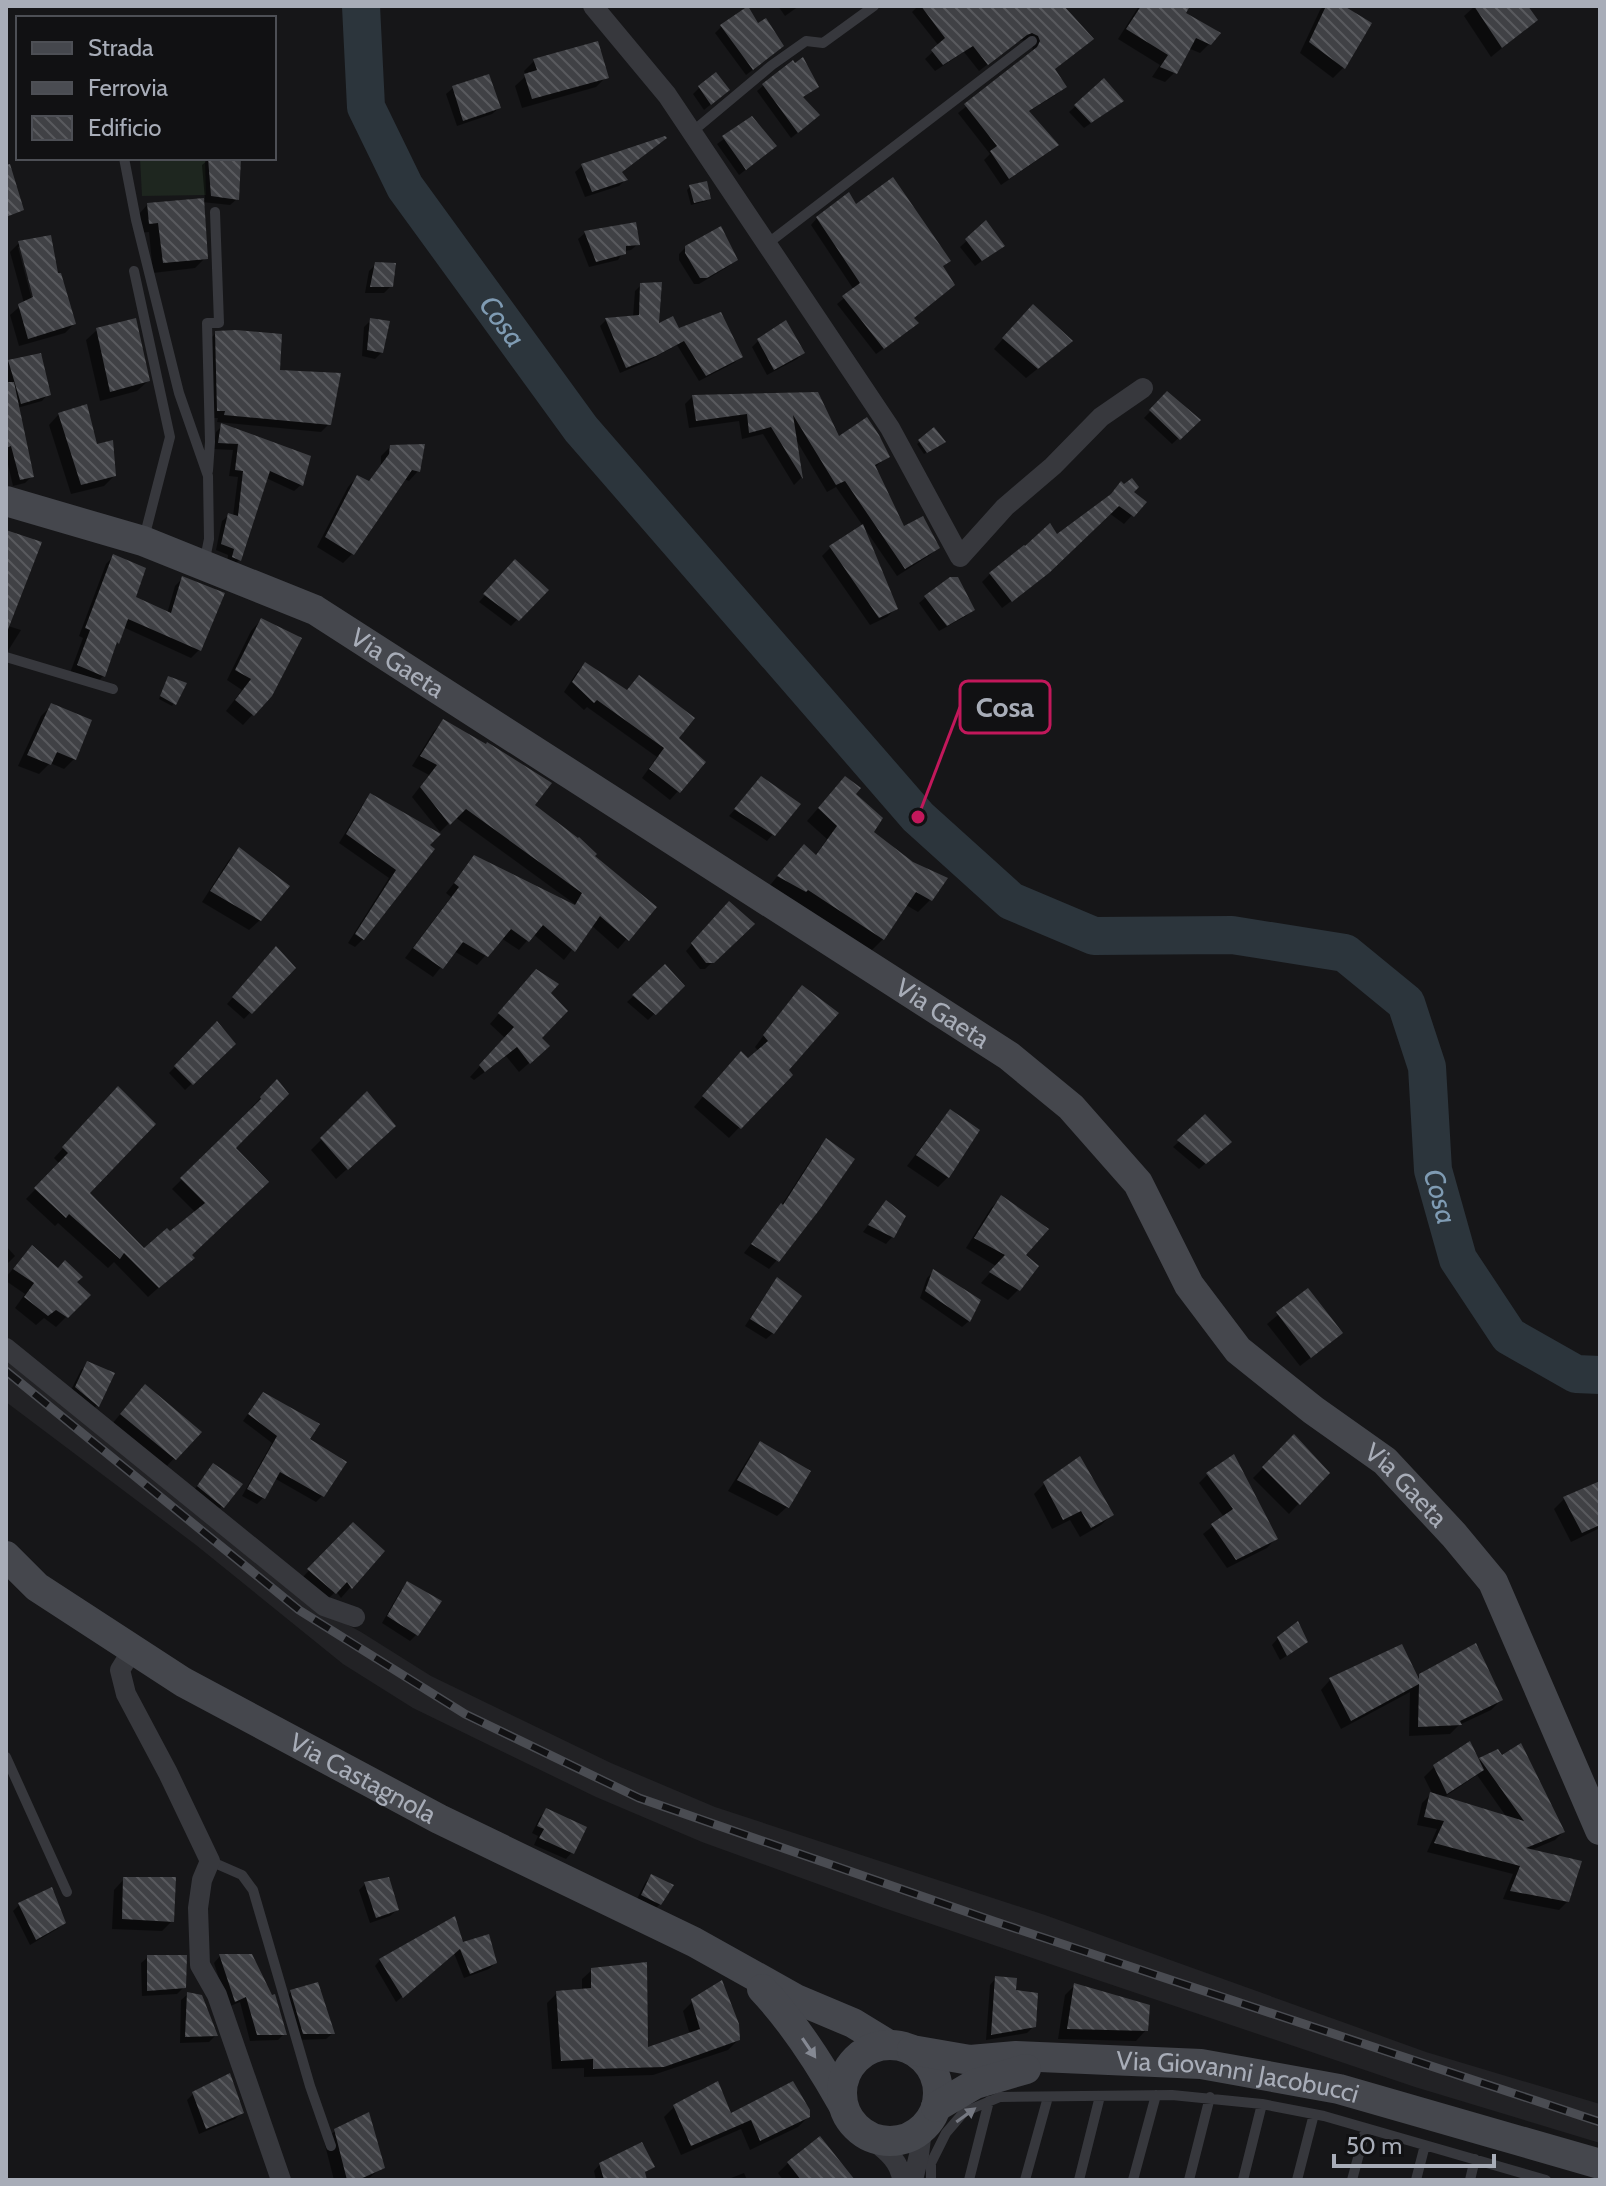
<svg xmlns="http://www.w3.org/2000/svg" width="1606" height="2186" viewBox="0 0 1606 2186" font-family="Cabin,sans-serif">
<style>
.built{fill:#222225}
.pitch{fill:#1e261f}
.shadow{fill:#0007;fill-rule:evenodd}
.lines{fill:none;stroke-linecap:round;stroke-linejoin:round}
.river{stroke:#2c353c;stroke-width:38}
.building{fill:url(#building-back-hatch)}
.lane{stroke:#37383d;stroke-width:10}
.street{stroke:#37383d;stroke-width:20}
.secondary{stroke:#45474d;stroke-width:30}
.rail-casing{stroke:#4a4c52;stroke-width:9}
.rail{stroke:#111113;stroke-width:6;stroke-dasharray:18;stroke-linecap:butt}
.oneway{fill:#858993}
.oneway2{fill:#757881}
.labels{text-anchor:middle;stroke-width:6;stroke-linejoin:round;paint-order:stroke}
.street-label{font-size:26px;fill:#a8adb8;stroke:#111113}
.water-label{font-size:28px;font-style:italic;fill:#7f9bb3;stroke:#111113}
.leader{fill:none;stroke:#c2185b;stroke-width:3}
.callout-dot{fill:#c2185b;stroke:#111113;stroke-width:3}
.callout{fill:#111113;stroke:#c2185b;stroke-width:3}
.callout-label{font-size:28px;text-anchor:middle;font-weight:bold;fill:#a8adb8}
</style>
<defs>
<pattern id="building-back-hatch" width="6" height="6" patternUnits="userSpaceOnUse" patternTransform="scale(2)"><rect width="6" height="6" fill="#404145"/><path d="M-1 5l2 2M0 0l6 6M5-1l2 2" fill="none" stroke="#595a5e"/></pattern>
</defs>
<rect width="100%" height="100%" fill="#161618"/>
<path class="built" d="M6 1356 258 1565 333 1617 361 1632 431 1676 611 1763 715 1807 1045 1915 1426 2052 1600 2104V2143L1415 2087 884 1908 702 1842 596 1797 413 1708 343 1664 196 1545 6 1402Z"/>
<path class="pitch" d="M140 158H205L206 195 142 196Z"/>
<path class="shadow" d="M778 6H799L785 16Z
M918 6H1040L1054 70 1065 87 1057 94 1028 112 1056 145 1049 152 1001 185 984 160 990 154 958 113 1031 55 1033 48 1026 40 1018 41 979 71 964 52 935 71 925 59 939 46 912 12Z
M1139 6H1188L1183 14 1209 44 1200 53 1188 48 1175 72 1165 82 1152 77 1160 65 1118 39Z
M1324 6H1340L1370 23 1343 68 1333 78 1300 53 1320 10Z
M1475 6H1525L1536 20 1491 57 1464 16Z
M722 26 775 53 746 75 715 33Z
M534 61 606 77 596 87 522 108 515 86 526 76 524 71Z
M1104 81 1122 101 1084 128 1069 112Z
M764 85 817 87 802 98 811 122 791 138 757 91Z
M700 87 721 96 704 110 693 94Z
M453 88 499 108 492 114 457 126 446 94Z
M752 119 768 152 739 175 717 144Z
M664 138 620 173 625 180 619 186 585 197 575 172 582 166Z
M239 158 237 199 230 205 202 202 205 258 195 268 153 273 149 232 139 233 138 215 148 204 205 200 202 165 209 159Z
M690 187 709 199 706 201 691 205 687 190Z
M856 207 941 268 912 318 910 330 876 354 837 304 854 290 811 225 817 218Z
M986 223 1002 246 975 266 960 247Z
M585 233 638 244 631 250 624 251 618 260 589 267 578 239Z
M19 243 56 276 74 324 65 333 19 346 10 315 24 303 10 252ZM18 247H22L38 306 34 307Z
M686 247 735 260 729 266 699 284H694L679 260V254Z
M376 264 391 286 384 293H365L369 271Z
M641 285 657 327 678 331 740 357 734 363 699 381 677 345 648 361 620 373 600 326 606 320 633 317 635 291Z
M1023 316 1060 351 1026 378 994 349Z
M371 320 382 352 375 359 362 356 364 327Z
M97 330 148 381 137 391 100 401 86 340Z
M216 333 278 372 329 424 321 432 217 422 218 418H210L208 341Z
M758 341 803 353 797 359 767 375 752 347Z
M40 355 48 394 42 401 17 408 32 476 25 483 13 486 6 456V363Z
M817 394 839 438 887 457 874 468 903 529 938 547 930 555 897 576 865 529 896 608 887 617 870 625 822 556 830 548 863 526 836 487 827 492 795 438 801 478 794 485 763 434 742 439 739 421 689 428 685 404 693 396Z
M1167 394 1198 420 1172 444 1144 418Z
M59 414 114 476 104 486 71 494 49 425Z
M222 426 301 485 294 491 266 478 239 560 233 566 227 564 228 555 216 550 222 521 229 515 233 516 238 477 229 476 233 450 213 449 216 432Z
M934 430 940 445 924 454 917 444Z
M390 447 418 471 409 481 404 479 352 554 343 563 317 547 348 487 357 477 368 482 381 466V456Z
M1131 492 1144 502 1124 524 1109 513 1038 581 1002 608 982 582 990 574 1057 536 1107 499Z
M6 532 8 626 21 630 6 654Z
M114 556 133 598 167 614 175 586 183 578 199 650 191 658 123 627 117 642 113 647 103 676 96 684 70 673 83 638 79 636 106 564Z
M515 562 546 590 511 626 479 602Z
M926 597 972 610 966 616 939 631 919 603Z
M261 620 253 714 243 725 226 711 242 690 227 680 251 631Z
M585 664 676 738 704 762 670 800 642 778 657 757 587 707 584 710 564 692 577 672Z
M168 679 174 703 172 706 159 699Z
M52 705 74 759 64 769 50 763 39 774 18 766 41 716Z
M443 722 532 806 654 907 618 949 591 925 564 960 533 934 519 950 501 938 477 965 454 951 433 977 405 958 451 897 446 893 475 857 575 907 576 905 455 817 440 832 412 797 429 775 412 766 434 731Z
M755 786 773 834 767 841 729 816Z
M833 791 853 795 872 832 931 899 918 912 906 905 883 939 871 951 767 889 792 858 815 856 827 839 807 821Z
M371 796 438 834 363 939 355 947 348 943 389 878 339 843 363 804Z
M239 850 260 920 249 930 202 902 229 860Z
M722 910 752 924 705 969H700L686 951Z
M270 955 293 968 244 1019 227 1004Z
M665 967 682 986 648 1020 627 1002Z
M526 982 548 993 539 1038 537 1056 519 1072 506 1056 474 1080 470 1077 505 1038 490 1024Z
M792 998 787 1070 790 1075 729 1138 694 1107 731 1064 748 1061 759 1052 755 1047Z
M217 1024 233 1044 185 1090 169 1073Z
M276 1082 233 1148 190 1256 182 1267 148 1297 114 1262 108 1268 58 1223 55 1226 26 1199 60 1164 54 1158 109 1098 88 1193 144 1251 170 1234 196 1213 172 1189 253 1110 251 1108Z
M367 1094 384 1136 336 1179 311 1150Z
M950 1111 948 1177 938 1187 907 1166 940 1122Z
M1205 1117 1223 1148 1199 1169 1173 1147Z
M826 1141 777 1260 769 1269 744 1253 781 1206 818 1149Z
M1001 1198 1023 1255 1018 1290 1008 1300 981 1283 996 1266 966 1248 991 1208Z
M880 1209 904 1216 892 1237 886 1244 863 1232Z
M6 1246 15 1256 6 1265Z
M22 1258 75 1283 88 1295 56 1327 44 1318 36 1325 15 1308 25 1294 6 1281V1277Z
M933 1272 969 1321 962 1327 920 1298 927 1278Z
M777 1280 773 1333 766 1339 745 1326 771 1286Z
M1307 1291 1330 1343 1300 1366 1267 1324Z
M88 1364 97 1405 91 1412 69 1394 81 1370Z
M135 1397 199 1432 164 1469 111 1425Z
M257 1401 308 1440 323 1495 316 1502 274 1478 263 1498 257 1504 242 1496 272 1443 243 1421Z
M1294 1437 1327 1473 1289 1514 1253 1478Z
M761 1444 788 1506 777 1516 728 1491 751 1454Z
M1234 1457 1275 1539 1267 1548 1227 1568 1203 1534 1224 1517 1199 1483 1207 1475Z
M207 1472 240 1484 216 1513 192 1493Z
M1600 1483V1528L1571 1542 1554 1509 1564 1499Z
M1044 1484 1111 1515 1101 1525 1080 1537 1070 1520 1052 1529 1034 1494Z
M353 1525 382 1551 341 1598 336 1591 325 1602 299 1581Z
M407 1584 417 1634 410 1641 382 1623 401 1590Z
M1278 1638 1306 1642 1299 1648 1280 1660 1272 1645Z
M1420 1675 1501 1700 1491 1710 1459 1725 1450 1734 1409 1736 1410 1692 1341 1729 1321 1690 1330 1680 1417 1679Z
M1497 1751 1563 1832 1555 1840 1529 1851 1568 1901 1559 1910 1503 1899 1513 1874 1427 1852 1437 1829 1417 1825 1422 1803 1432 1793 1424 1777 1434 1767 1478 1762ZM1477 1775 1508 1819 1443 1798Z
M546 1811 572 1852 566 1859 534 1845 538 1836 532 1833 540 1817Z
M651 1876 660 1904 653 1911 636 1901 645 1883Z
M124 1879 172 1921 162 1931 112 1929 114 1890Z
M365 1884 397 1910 390 1916 370 1923 359 1890Z
M19 1905 64 1923 57 1929 30 1945 13 1911Z
M462 1944 495 1963 489 1969 464 1978 454 1953 396 2002 375 1966 380 1960Z
M220 1956 271 1998 284 2034 278 2040 250 2041 240 2002 228 2007 214 1963Z
M148 1957 184 1987 177 1994 142 1996 141 1963Z
M592 1970 646 2050 690 2035 683 2011 693 2001 738 2040 728 2050 653 2075 584 2077V2068L552 2069 547 2003 557 1993 582 1991V1979Z
M996 1978 1014 1992 1034 2026 1027 2033 986 2040 990 1985Z
M1075 1985 1146 2030 1136 2041 1058 2039 1065 1995Z
M291 1992 333 2033 326 2039 297 2040 285 1998Z
M188 1994 215 2036 209 2042 180 2043 181 2000Z
M193 2094 242 2112 235 2119 199 2134 187 2100Z
M674 2107 730 2116 808 2117 798 2127 750 2150 741 2129 681 2155 664 2117Z
M335 2131 382 2167 367 2180H334L324 2141Z
M788 2163 848 2180H783L778 2173Z
M600 2164 652 2166 643 2174 645 2180H596L594 2171Z
M744 2173 747 2180H726Z"/>
<g class="lines">
<path class="river" id="s1" d="M361 6 366 107 405 187 581 429 918 817 1011 901 1094 936 1232 935 1345 953 1406 1003 1427 1067 1433 1170 1458 1259 1509 1336 1576 1374 1600 1375"/>
</g>
<path class="building" d="M748 6 758 23 766 18 784 46 753 70 720 25Z
M921 6H1064L1094 39 1055 69 1067 87 1029 111 1059 145 1009 179 990 151 997 146 964 104 1037 47 1040 41 1038 36 1032 33 1027 35 988 65 973 46 943 65 931 50 945 38Z
M1141 6H1190L1186 13 1221 33 1211 45 1196 38 1177 74 1160 67 1168 55 1126 29Z
M1326 6H1344L1372 23 1345 69 1309 42Z
M1474 6H1528L1538 20 1502 48Z
M598 41 609 78 532 99 524 74 537 70 533 59Z
M803 57 819 87 803 97 820 115 798 133 762 84 793 60 795 63Z
M716 72 730 90 711 105 698 86Z
M489 74 501 108 463 121 452 86Z
M1104 78 1124 101 1091 123 1074 105Z
M752 116 777 146 746 170 722 136Z
M665 136 667 138 622 172 628 180 592 192 581 164Z
M208 158H241L239 200 211 196Z
M10 164 24 210 6 217V165Z
M893 177 951 261 943 266 955 285 914 318 919 323 884 349 842 296 860 283 816 217 849 192 856 204Z
M707 181 711 199 694 203 689 185Z
M204 198 208 259 163 263 158 223 149 224 147 203Z
M986 220 1005 246 982 261 965 239Z
M636 222 640 245 626 246V254L596 262 584 231Z
M721 226 738 260 707 278H700L685 253V246Z
M51 235 58 273H61L76 324 28 339 18 304 33 297 18 241Z
M375 262 396 263 393 287H370Z
M662 282 659 323 673 316 679 328 721 312 743 357 706 376 684 341 656 356 626 368 605 318 639 315 640 283Z
M1033 304 1073 341 1038 369 1002 338Z
M136 318 150 381 110 392 96 328Z
M370 318 390 321 383 353 367 350Z
M786 320 805 353 774 370 757 339Z
M236 330 282 334 280 370 341 373 331 425 224 415 225 411H217L215 331Z
M41 353 51 395 21 404 8 360Z
M6 382H14L34 477 20 480 11 446 6 448Z
M1167 391 1201 420 1180 440 1149 410Z
M818 392 839 436 867 417 879 435 890 457 875 465 904 526 923 516 940 548 905 569 845 481 836 485 793 415 803 479 771 427 749 433 747 414 696 421 692 395Z
M87 404 97 444 113 440 116 476 81 485 58 413Z
M221 423 311 456 303 486 270 471 241 561 232 557 234 549 221 544 228 513 238 516 243 471 235 470 238 444 218 443Z
M934 427 946 442 927 453 918 440Z
M425 444 420 472 412 470 354 555 325 537 357 475 369 481 389 454 390 445Z
M1132 478 1139 487 1134 492 1147 502 1134 517 1119 506 1049 573 1012 602 989 573 1024 545 1025 546 1050 523 1057 534 1111 494 1121 481 1124 484Z
M863 524 898 609 879 618 829 546Z
M6 530 42 542 7 632H6Z
M113 554 146 568 136 597 171 613 182 576 225 593 201 651 128 619 119 644 117 642 105 677 77 665 90 630 85 628Z
M515 559 549 590 519 621 483 594Z
M950 577H958L975 610 947 626 924 596Z
M261 618 302 638 272 696 254 716 235 700 251 679 235 670Z
M585 662 627 690 639 675 695 718 679 738 706 762 680 793 649 769 664 748 597 700 594 703 572 682Z
M168 676 187 683 176 705 160 696Z
M51 703 92 720 76 760 57 752 51 765 27 755Z
M443 719 486 744 487 742 552 783 535 805 578 838 579 837 597 854 595 856 657 907 629 941 600 916 575 952 543 925 529 942 511 929 488 957 463 942 443 969 413 948 459 887 454 883 474 855 575 905 582 893 466 809 450 825 420 787 437 765 420 756Z
M761 776 801 804 775 836 734 809Z
M845 776 861 788 856 794 883 818 874 832 913 862 948 878 932 901 916 892 884 940 808 890 806 892 777 876 804 844 816 855 837 826 818 808Z
M370 793 441 834 430 845 435 849 364 940 355 934 396 870 346 834Z
M239 847 290 886 261 921 210 891Z
M729 901 755 924 714 963H706L691 943Z
M276 946 296 968 252 1014 232 997Z
M665 964 685 986 656 1015 632 995Z
M536 969 559 984 551 993 568 1011 542 1038 550 1046 530 1064 517 1047 485 1072 479 1065 514 1027 498 1013Z
M802 985 839 1013 789 1070 793 1075 741 1129 702 1096 741 1051 748 1058 768 1041 763 1035Z
M217 1021 236 1044 193 1085 174 1066Z
M277 1079 289 1094 236 1148 269 1182 192 1255 195 1258 159 1288 124 1253 120 1259 69 1214 66 1218 34 1188 68 1153 62 1147 118 1086 156 1124 90 1193 144 1248 167 1228 170 1231 205 1203 180 1178 261 1099 260 1097Z
M367 1091 396 1126 348 1170 320 1138Z
M950 1109 980 1130 949 1178 916 1155Z
M1205 1114 1232 1142 1206 1164 1177 1140Z
M826 1138 855 1159 820 1209 779 1262 751 1244 781 1203 783 1205Z
M1001 1195 1049 1229 1026 1255 1039 1266 1020 1291 989 1272 1005 1255 974 1238Z
M886 1200 906 1216 894 1238 868 1225Z
M32 1245 58 1268 65 1260 83 1277 77 1282 91 1295 68 1318 56 1310 48 1316 24 1297 34 1283 13 1269Z
M933 1269 981 1300 970 1322 925 1291Z
M777 1277 802 1296 774 1334 750 1319Z
M1308 1288 1343 1333 1311 1358 1276 1312Z
M87 1361 115 1373 99 1407 75 1387Z
M145 1384 202 1432 176 1460 120 1414Z
M263 1392 320 1424 310 1439 347 1462 324 1497 280 1472 265 1499 247 1489 277 1436 248 1414Z
M1294 1434 1330 1473 1300 1505 1262 1467Z
M760 1441 811 1471 789 1508 737 1480Z
M1234 1454 1278 1539 1236 1560 1211 1524 1233 1509 1206 1473Z
M1080 1456 1114 1515 1091 1528 1081 1511 1063 1520 1043 1482Z
M213 1463 243 1484 224 1508 197 1486Z
M1600 1481V1525L1582 1533 1563 1497Z
M353 1522 385 1551 352 1589 347 1582 336 1594 307 1569Z
M407 1581 442 1601 418 1636 387 1616Z
M1298 1621 1308 1642 1287 1656 1277 1637Z
M1476 1643 1503 1700 1460 1721 1462 1725 1418 1727 1419 1684 1351 1721 1329 1678 1402 1644 1419 1679V1674Z
M1470 1741 1484 1770 1447 1794 1433 1765Z
M1521 1743 1565 1832 1526 1848 1582 1861 1569 1902 1510 1891 1520 1866 1434 1843 1444 1821 1424 1817 1430 1792 1524 1821 1479 1758 1498 1749 1502 1755Z
M546 1808 587 1827 574 1854 539 1838 544 1829 537 1826Z
M651 1874 674 1885 661 1905 641 1895Z
M123 1877H176L174 1922 122 1919Z
M389 1877 399 1910 376 1918 364 1882Z
M52 1887 66 1923 36 1940 18 1903Z
M455 1916 463 1942 489 1934 497 1963 470 1974 460 1949 403 1998 379 1959Z
M219 1954H252L272 1995 275 1994 287 2035H257L246 1997 235 2002Z
M147 1955H187L186 1988 147 1991Z
M647 1962 648 2047 700 2029 691 1999 722 1980 739 2024 740 2040 664 2067 593 2069V2059L561 2061 556 1991 591 1988V1968Z
M995 1976 1017 1978 1016 1990 1038 1993 1036 2027 991 2035Z
M318 1982 335 2034H303L290 1990Z
M1074 1983 1150 2005 1148 2031 1067 2029Z
M187 1992 202 1995 218 2036 185 2037Z
M230 2073 244 2113 206 2129 192 2092Z
M718 2081 731 2113 793 2081 810 2110V2117L760 2141 751 2120 691 2146 673 2105Z
M369 2112 385 2168 358 2180H347L334 2129Z
M820 2136 855 2180H801L787 2162Z
M642 2142 655 2167 645 2172 647 2180H604L599 2163Z"/>
<g class="lines">
<path class="lane" d="M692 132 772 65 806 41 823 43 874 6
M124 158 136 220 179 393 208 476 209 539 204 564
M767 244 1032 41
M134 271 170 437 144 538
M208 471 210 442 207 323H219L215 212
M6 657 113 689
M6 1757 67 1892
M210 1861 242 1875 253 1890 310 2086 331 2146
M931 2180V2163L946 2133 964 2112 1000 2097 1172 2095 1262 2104 1324 2116 1546 2180
M969 2180 989 2101
M1025 2180 1048 2097
M1079 2180 1100 2096
M1133 2180 1156 2095
M1189 2180 1210 2097
M1243 2180 1262 2104
M1297 2180 1314 2114
M1352 2180 1366 2128
M1416 2180 1425 2145
M1470 2180 1475 2159"/>
<path class="street" d="M593 6 667 95 890 428 960 557 1005 507 1053 466 1101 417 1143 388
M6 1348 324 1606 355 1617
M133 1649 120 1670 126 1694 168 1773 210 1861 202 1880 198 1908 200 1965 217 1995 281 2180
M870 2138C885 2150 900 2160 902 2180
M913 2180 919 2155 922 2129"/>
<g class="secondary">
<path id="s2" d="M6 501 143 541 315 610 1009 1056 1071 1107 1138 1183 1189 1285 1238 1350 1313 1410 1385 1461 1454 1535 1493 1582 1600 1830"/>
<path id="s3" d="M6 1556 37 1587 183 1682 439 1819 694 1942 796 1999 853 2023 889 2045"/>
<path d="M762 1989C794 2023 819 2062 842 2103"/>
<circle cx="890" cy="2093" r="48"/>
<path id="s4" d="M912 2050 970 2060 1016 2056 1201 2064 1339 2089 1600 2164"/>
<path d="M936 2107 975 2084 1026 2069"/>
</g>
<g class="rail-casing">
<path id="rail" d="M6 1371 299 1610 465 1714 639 1798 996 1922 1600 2122"/>
</g>
<use href="#rail" class="rail"/>
</g>
<defs><path id="oneway-solid" d="M-6-.8H1V-3.2L6.5 0L1 3.2V.8H-6Z" transform="scale(2)"/></defs>
<use class="oneway" href="#oneway-solid" transform="translate(809 2048) rotate(56)"/>
<use class="oneway2" href="#oneway-solid" transform="translate(966 2115) rotate(-36)"/>
<g class="labels">
<g class="street-label">
<text dy="9" stroke="none"><textPath href="#s2" startOffset="426">Via Gaeta</textPath></text>
<text dy="9" stroke="none"><textPath href="#s2" startOffset="1074">Via Gaeta</textPath></text>
<text dy="9" stroke="none"><textPath href="#s2" startOffset="1746">Via Gaeta</textPath></text>
<text dy="9" stroke="none"><textPath href="#s3" startOffset="422">Via Castagnola</textPath></text>
<text dy="9" stroke="none"><textPath href="#s4" startOffset="328">Via Giovanni Jacobucci</textPath></text>
</g>
<g class="water-label">
<text dy="10" stroke="none"><textPath href="#s1" startOffset="356">Cosa</textPath></text>
<text dy="10" stroke="none"><textPath href="#s1" startOffset="1748">Cosa</textPath></text>
</g>
</g>
<path class="leader" d="M918 817L960 707"/>
<circle class="callout-dot" cx="918" cy="817" r="8"/>
<rect class="callout" x="960" y="681" width="90" height="52" rx="8"/>
<g class="callout-label">
<text x="1005" y="717">Cosa</text>
</g>
<rect width="1606" height="2186" fill="none" stroke="#a8adb8" stroke-width="16"/>
<rect x="16" y="16" width="260" height="144" fill="#111113" stroke="#4d4f55" stroke-width="2"/>
<rect x="32" y="42" width="40" height="12" fill="#45474d" stroke="#4d4f55" stroke-width="2"/>
<text x="88" y="56" font-size="24" fill="#a8adb8">Strada</text>
<rect x="32" y="82" width="40" height="12" fill="#4a4c52" stroke="#4d4f55" stroke-width="2"/>
<text x="88" y="96" font-size="24" fill="#a8adb8">Ferrovia</text>
<rect x="32" y="116" width="40" height="24" fill="url(#building-back-hatch)" stroke="#4d4f55" stroke-width="2"/>
<text x="88" y="136" font-size="24" fill="#a8adb8">Edificio</text>
<path d="M1334 2154v12h160v-12" fill="none" stroke="#a8adb8" stroke-width="4"/>
<text x="1346" y="2154" font-size="24" fill="#a8adb8" stroke="#111113" stroke-width="6" paint-order="stroke">50 m</text>
</svg>
